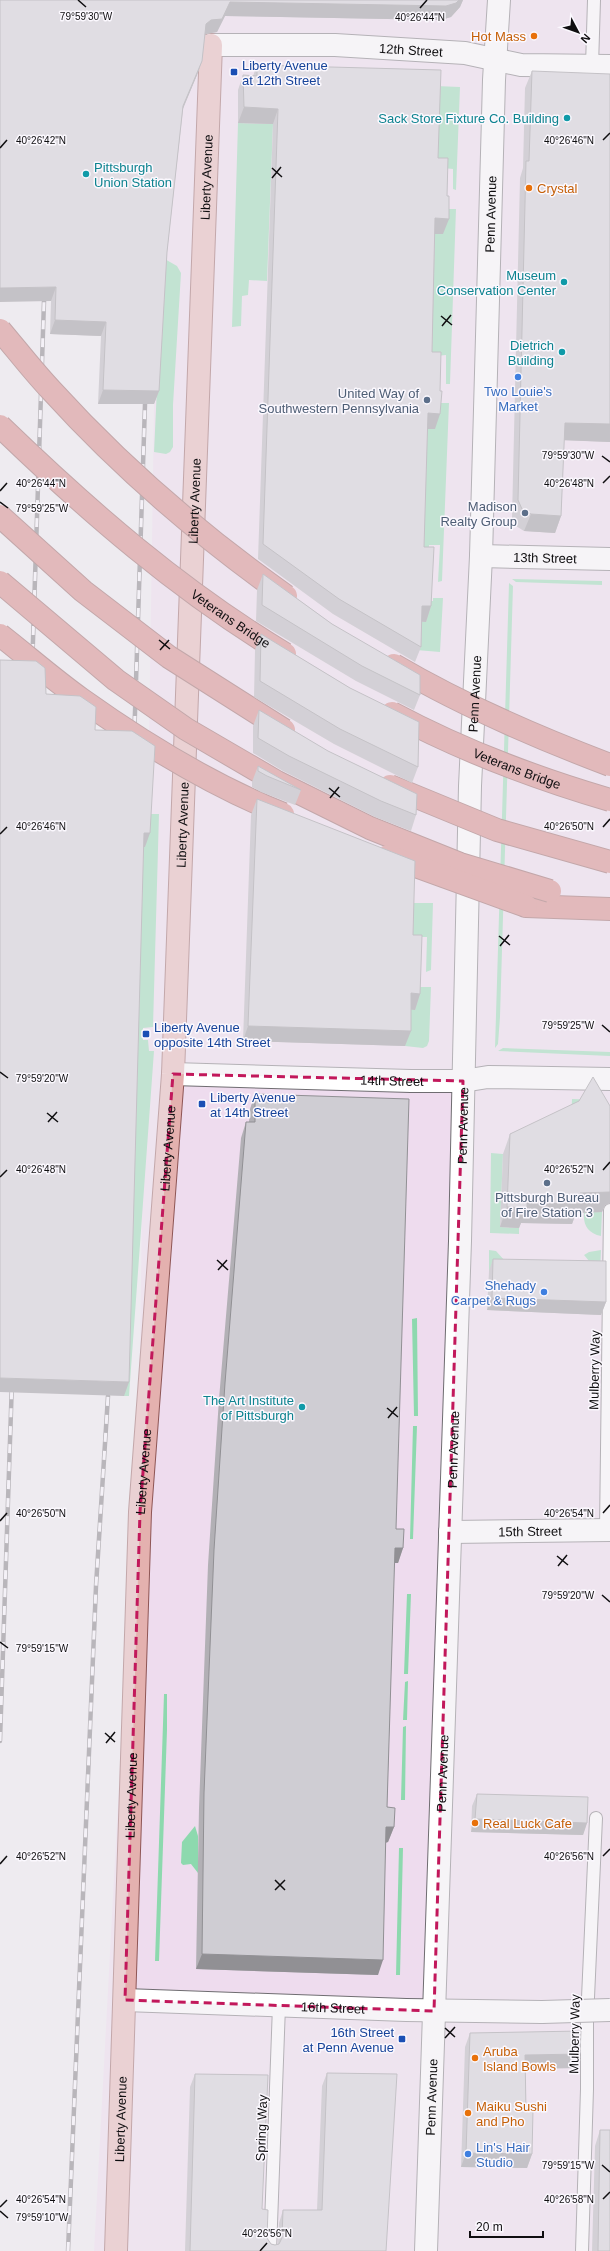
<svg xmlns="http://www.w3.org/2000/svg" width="610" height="2251" viewBox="0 0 610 2251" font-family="Arial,sans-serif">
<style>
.commercial{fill:#eedcee}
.green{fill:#8dd9ae}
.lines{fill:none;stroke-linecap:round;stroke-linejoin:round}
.lane-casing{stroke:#6f6d71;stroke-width:14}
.street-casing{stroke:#6f6d71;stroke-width:24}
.secondary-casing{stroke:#6f6d71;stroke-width:24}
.primary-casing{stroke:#8e5655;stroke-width:24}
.highway-casing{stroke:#8e5655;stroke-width:24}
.lane{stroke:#fff;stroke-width:12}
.street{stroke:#fff;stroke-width:22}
.secondary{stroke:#fff;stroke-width:22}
.primary{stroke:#e4b1af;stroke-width:22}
.highway{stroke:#d27d7a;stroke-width:22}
.rail-casing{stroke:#79777b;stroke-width:4.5}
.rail{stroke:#fbf8fe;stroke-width:3;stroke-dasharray:9;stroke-linecap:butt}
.secondary-bridge-casing{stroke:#6f6d71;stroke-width:24;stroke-linecap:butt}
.highway-bridge-casing{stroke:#8e5655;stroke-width:24;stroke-linecap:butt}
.secondary-bridge{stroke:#fff;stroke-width:22}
.highway-bridge{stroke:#d27d7a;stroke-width:22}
.wall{fill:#b2b0b5}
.shaded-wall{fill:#919094}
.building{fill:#cfcdd3;stroke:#919094}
.marked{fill:none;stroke:#c2185b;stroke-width:3;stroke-dasharray:8 5;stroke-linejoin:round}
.ticks{fill:none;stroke:#0f0e10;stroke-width:1.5}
.food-dot{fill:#e8710a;stroke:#fbf8fe;stroke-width:1.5}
.transit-dot{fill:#1a4fb4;stroke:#fbf8fe;stroke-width:1.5}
.culture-dot{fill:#0f9aa8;stroke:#fbf8fe;stroke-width:1.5}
.shop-dot{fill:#3f7fe0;stroke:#fbf8fe;stroke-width:1.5}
.service-dot{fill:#5c6f8a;stroke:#fbf8fe;stroke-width:1.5}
.labels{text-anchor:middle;stroke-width:3;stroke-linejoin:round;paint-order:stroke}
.food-label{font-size:13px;fill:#c56008;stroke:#fbf8fe;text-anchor:start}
.street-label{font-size:13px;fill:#0f0e10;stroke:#fbf8fe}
.transit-label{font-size:13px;fill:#164399;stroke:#fbf8fe;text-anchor:start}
.culture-label{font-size:13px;fill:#0d838f;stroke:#fbf8fe;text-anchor:end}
.shop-label{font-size:13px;fill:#366cbe;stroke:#fbf8fe}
.service-label{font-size:13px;fill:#4e5e75;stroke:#fbf8fe;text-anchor:end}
.ticks-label{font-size:10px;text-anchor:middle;fill:#0f0e10;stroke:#fbf8fe;stroke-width:3;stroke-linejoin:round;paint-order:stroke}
</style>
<rect width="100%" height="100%" fill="#eeebf0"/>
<path class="commercial" d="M180 0H610V2251H94L139 1411 154 405Z"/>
<path class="green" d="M436 86 460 87 456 190 453 189V169L443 168 432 173Z
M238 123 273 124 267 281 249 280 248 295 242 296 241 326 232 327Z
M447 209H456L450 384H446V355L436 356 426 367 430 234Z
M163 258 177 266 181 273 173 405V447L170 452 166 454 154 452Z
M440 403H449L442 581 438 582 440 545H429V562H419L422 429Z
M512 579 602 581V585L516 582Z
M509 583 513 586 500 1017 498 1044 495 1048Z
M433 598H443L440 652 416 650 417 621 427 601H433Z
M147 814H159L153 1027 143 1028V1040H148L149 1051H154L129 1396H124L139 847H145Z
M409 903H433L431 970 426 972 427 937H416L407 950Z
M415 987H431L429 1041 427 1046 423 1048 405 1046 406 1009Z
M503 1048 610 1052V1056L498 1051Z
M572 1099 598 1100 604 1164 601 1236C588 1233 583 1225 584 1213L571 1121Z
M491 1153 503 1154 500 1227 519 1228V1234L490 1233Z
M489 1250 496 1251 515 1272 489 1271Z
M601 1250 600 1274 584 1255 589 1252Z
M417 1318 418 1416H414L412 1319Z
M413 1426H417L413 1539H410Z
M407 1594H411L408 1674H404Z
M408 1681 407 1720H403L405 1682Z
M164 1694H167V1730L159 1961H155Z
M406 1726 405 1800H401L403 1727Z
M195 1826 198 1836V1873L191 1864 183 1865 181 1863 182 1842Z
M399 1848H403L400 1975H396Z"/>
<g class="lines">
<g class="lane-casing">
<path id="lane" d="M592 66 594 0
M606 1530 610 1210
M270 2251 279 2006
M582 2251 587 2089V2020L596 1818"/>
</g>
<g class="street-casing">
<g id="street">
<path id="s1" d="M211 45H335L465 53 521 65 610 66"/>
<path id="s2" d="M481 556 610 559"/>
<path id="s3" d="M173 1074 411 1081H463L488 1077 610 1079"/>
<path id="s4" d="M450 1532 610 1530"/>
</g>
</g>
<g class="secondary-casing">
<g id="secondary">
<path id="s5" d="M125 2000 406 2010 542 2012"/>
<path id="s6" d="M426 2251 460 1241 470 786 481 556 494 80 499 0"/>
</g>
</g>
<g class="primary-casing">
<g id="primary">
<path id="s7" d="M116 2251 140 1512 173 1074 211 45"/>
</g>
</g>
<g class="highway-casing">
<path id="highway" d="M526 906 610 909"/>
</g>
<use href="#lane" class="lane"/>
<use href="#street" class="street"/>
<use href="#secondary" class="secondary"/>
<use href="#primary" class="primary"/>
<use href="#highway" class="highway"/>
<g class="rail-casing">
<path id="rail" d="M32 671 44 301
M134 743 145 404
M0 1741 12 1381
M68 2251 96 1586 108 1396"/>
</g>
<use href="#rail" class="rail"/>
<g class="secondary-bridge-casing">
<path id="secondary-bridge" d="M542 2012 610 2010"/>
</g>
<g class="highway-bridge-casing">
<g id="highway-bridge">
<path d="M0 330C17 350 33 371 51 390 121 467 201 536 286 596"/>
<path id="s8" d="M0 426C88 511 180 591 285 654"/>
<path d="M0 516 83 591 169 657 284 730"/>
<path d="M0 582 116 680 186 729 277 782 370 828 460 864 550 891"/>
<path d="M0 635C27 656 53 679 81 699 144 744 211 785 283 814"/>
<path d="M394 665C462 705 536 737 610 765"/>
<path id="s9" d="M392 713C461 750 535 778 610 800"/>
<path d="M390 786 497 830 610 862"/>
<path d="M388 856 526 906"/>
</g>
</g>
<use href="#secondary-bridge" class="secondary-bridge"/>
<use href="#highway-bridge" class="highway-bridge"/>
</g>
<path class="wall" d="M0 0H463L460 7 451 17 441 20 225 16 217 32 205 34 202 61 197 75 183 109 167 252 159 391 154 404H98L101 336 50 334 51 301Z
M257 65 438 158 443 234H435L432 352 435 429H427L424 547 431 606 426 622H422L421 647 415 662 333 614 258 559 273 124 238 123V90L243 75 253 76Z
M532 71 610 442 564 440 561 516 555 533 524 531 516 526 512 518 520 178 523 168 525 88Z
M263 574 332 624 420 695 414 710 356 681 256 621 257 590Z
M261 634 350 688 418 767 412 783 334 744 254 697 255 650Z
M259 710 416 815 411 831 375 817 283 771 253 753V726Z
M258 766 301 790 295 805 261 792 252 787V782Z
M257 799 413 935 420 994 415 1010 411 1009 405 1046 243 1041 251 815Z
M255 1094 396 1529 403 1548 398 1563H394L387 1807 394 1827 388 1842 386 1843 378 1975 196 1969 199 1808 208 1565 219 1399 241 1138 246 1122H249L250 1109Z
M610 1106V1203L605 1205 602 1212 576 1213 572 1224 521 1223 519 1228 500 1227 503 1154 510 1134Z
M493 1259 606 1302 601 1315 487 1310 489 1271Z
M477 1794 587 1823 583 1835 471 1832 472 1806Z
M470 2033 575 2068 525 2069 526 2110 532 2154 527 2168 461 2167 465 2047Z
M327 2073 386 2251H185L190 2087 195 2074 262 2209 267 2238 271 2244 275 2245 278 2244 279 2223 283 2210H317L322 2086Z
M600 2130 610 2251H592L595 2146Z"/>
<path class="shaded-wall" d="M463 0 460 7 451 17 441 20 225 16 217 32 206 34 201 38 206 24 230 2Z
M202 61 197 75 178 120 183 106Z
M244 107 278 109 273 124 238 123Z
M435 218 449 219 443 234H430Z
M56 287 51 301 0 302V288Z
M55 320 106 322 101 336 50 334Z
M103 390 159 391 154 404H98Z
M428 413 440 414 435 429H422Z
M565 423 610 424V442L558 440Z
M531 514 561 516 555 533 524 531Z
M422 606H431L426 622 417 621Z
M144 833H150L145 847H139Z
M411 993 420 994 415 1010 406 1009Z
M248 1026 411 1031 405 1046 243 1041Z
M610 1189V1203L605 1205 602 1212 576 1213 572 1224 521 1223 519 1228 500 1227 507 1207 527 1203 580 1193Z
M492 1298 606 1302 601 1315 487 1310Z
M0 1378 129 1382 124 1396 0 1392Z
M395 1548H403L398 1563H389Z
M475 1819 587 1823 583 1835 471 1832Z
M386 1827H394L388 1842 381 1843Z
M202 1954 383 1960 378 1975 196 1969Z
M580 2054 575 2068 520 2069 525 2055Z
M466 2153 532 2154 527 2168 461 2167Z"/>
<path class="building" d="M0 0H459L456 3 446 6 230 2 222 19 211 20 206 24 202 61 183 106 167 252 159 391 103 390 106 322 55 320 56 287 0 288Z
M257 65 441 70 438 158H448L447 196H449V219L435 218 432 352H441L440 391H442L440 414 428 413 424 547H434L431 606H422L421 647 339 599 263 544 278 109 244 107 243 75 257 76Z
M532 71 610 74V424L565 423 561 516 531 514 522 509 518 500 526 161H529Z
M263 574 332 624 420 675V695L362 666 262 605Z
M261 634 350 688 419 722 418 767 340 729 260 681Z
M0 660 36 661 45 668 46 694 80 696 96 707 95 730 132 731 155 746 150 833H144L129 1382 0 1378Z
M259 710 328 751 417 794 416 815 381 801 289 756 258 738Z
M258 766 301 790 267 776 258 771Z
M257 799 415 861 413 935H422L421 966 420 994 411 993V1031L248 1026Z
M593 1077 610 1106V1192L580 1193V1204L527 1203V1208L507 1207 510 1134 579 1101Z
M255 1094 409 1099 396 1529H404L403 1548H395L387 1807 395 1808 394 1827H386L383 1960 202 1954 204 1793 214 1550 225 1383 246 1122H255Z
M493 1259 606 1261V1302L492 1298Z
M477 1794 588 1797 587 1823 475 1819Z
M581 2031 580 2054 525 2055 526 2110H533L532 2154 466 2153 470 2033Z
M327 2073 397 2074 386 2251H190L195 2074 268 2075 262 2209 268 2210 267 2238 271 2244 275 2245 279 2244 282 2238 283 2210H322Z
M600 2130H610V2251H598Z"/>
<path d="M0 0H610V2251H0ZM173 1074 463 1081 434 2011 125 2000 140 1512Z" fill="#eeebf0" fill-opacity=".55" fill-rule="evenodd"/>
<path class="marked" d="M173 1074 463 1081 434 2011 125 2000 140 1512Z"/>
<path class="ticks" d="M78 0 86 7M420 8 427 0M603 140 610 133M0 148 7 140M272 168 282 177M272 178 281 167M441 316 452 325M442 326 451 315M602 456 610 462M603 483 610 476M0 491 7 483M0 502 8 508M159 640 170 649M160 650 169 640M329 788 340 797M330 798 339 787M603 827 610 819M0 834 7 827M499 936 510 945M500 946 509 935M602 1025 610 1032M0 1072 8 1078M47 1113 58 1122M48 1122 57 1112M603 1170 610 1162M0 1177 7 1170M217 1260 228 1270M218 1270 227 1260M387 1408 398 1417M388 1418 397 1407M603 1513 610 1505M0 1521 7 1513M557 1556 568 1565M558 1566 567 1555M602 1595 610 1602M0 1642 8 1648M105 1733 115 1742M106 1743 115 1732M603 1856 610 1849M0 1864 7 1856M275 1880 285 1890M275 1890 285 1880M445 2028 455 2037M445 2038 455 2027M602 2165 610 2172M603 2199 610 2192M0 2207 7 2200M0 2211 8 2218M260 2251 267 2243"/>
<g class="food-dot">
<circle cx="534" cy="36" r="4"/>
<circle cx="529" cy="188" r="4"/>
<circle cx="475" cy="1823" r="4"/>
<circle cx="475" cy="2058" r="4"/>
<circle cx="468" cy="2113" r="4"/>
</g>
<g class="transit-dot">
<rect x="230" y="68" width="8" height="8" rx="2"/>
<rect x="142" y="1030" width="8" height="8" rx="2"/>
<rect x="198" y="1100" width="8" height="8" rx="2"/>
<rect x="398" y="2035" width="8" height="8" rx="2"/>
</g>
<g class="culture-dot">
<circle cx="567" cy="118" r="4"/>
<circle cx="86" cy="174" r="4"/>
<circle cx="564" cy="282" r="4"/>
<circle cx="562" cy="352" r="4"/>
<circle cx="302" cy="1407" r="4"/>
</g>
<g class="shop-dot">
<circle cx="518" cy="377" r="4"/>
<circle cx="544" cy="1292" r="4"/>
<circle cx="468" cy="2154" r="4"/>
</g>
<g class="service-dot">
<circle cx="427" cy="400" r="4"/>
<circle cx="525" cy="513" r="4"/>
<circle cx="547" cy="1183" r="4"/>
</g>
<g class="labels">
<g class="food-label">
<text x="526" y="41" text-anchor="end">Hot Mass</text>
<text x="537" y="193">Crystal</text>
<text x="483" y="1828">Real Luck Cafe</text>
<text x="483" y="2056">Aruba<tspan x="483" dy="15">Island Bowls</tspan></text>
<text x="476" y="2111">Maiku Sushi<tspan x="476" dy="15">and Pho</tspan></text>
</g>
<g class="street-label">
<text dy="5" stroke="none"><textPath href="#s1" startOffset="200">12th Street</textPath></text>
<text dy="5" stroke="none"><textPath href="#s7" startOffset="2076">Liberty Avenue</textPath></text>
<text dy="5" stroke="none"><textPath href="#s6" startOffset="2038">Penn Avenue</textPath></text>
<text dy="5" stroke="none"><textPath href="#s7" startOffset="1752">Liberty Avenue</textPath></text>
<text dy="5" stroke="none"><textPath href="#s2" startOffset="64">13th Street</textPath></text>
<text dy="5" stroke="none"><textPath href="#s8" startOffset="301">Veterans Bridge</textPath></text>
<text dy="5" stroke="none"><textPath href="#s6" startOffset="1558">Penn Avenue</textPath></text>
<text dy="5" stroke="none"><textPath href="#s9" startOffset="137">Veterans Bridge</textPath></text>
<text dy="5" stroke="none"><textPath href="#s7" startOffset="1428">Liberty Avenue</textPath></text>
<text dy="5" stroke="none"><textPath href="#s3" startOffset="219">14th Street</textPath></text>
<text dy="5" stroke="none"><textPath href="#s6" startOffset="1126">Penn Avenue</textPath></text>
<text dy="5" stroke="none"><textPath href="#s7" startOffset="1104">Liberty Avenue</textPath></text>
<text transform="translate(594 1370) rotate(-89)" y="5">Mulberry Way</text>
<text dy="5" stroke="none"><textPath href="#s6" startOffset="802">Penn Avenue</textPath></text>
<text dy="5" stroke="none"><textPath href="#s7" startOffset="780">Liberty Avenue</textPath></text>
<text dy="5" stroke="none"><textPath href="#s4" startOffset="80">15th Street</textPath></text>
<text dy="5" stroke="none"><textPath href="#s6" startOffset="478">Penn Avenue</textPath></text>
<text dy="5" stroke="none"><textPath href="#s7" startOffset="456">Liberty Avenue</textPath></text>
<text dy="5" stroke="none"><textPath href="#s5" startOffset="208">16th Street</textPath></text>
<text transform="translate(574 2034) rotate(-89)" y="5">Mulberry Way</text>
<text dy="5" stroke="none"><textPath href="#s6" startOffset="154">Penn Avenue</textPath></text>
<text dy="5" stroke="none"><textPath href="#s7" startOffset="132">Liberty Avenue</textPath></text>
<text transform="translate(261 2128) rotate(-88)" y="5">Spring Way</text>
</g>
<g class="transit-label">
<text x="242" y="70">Liberty Avenue<tspan x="242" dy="15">at 12th Street</tspan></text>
<text x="154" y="1032">Liberty Avenue<tspan x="154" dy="15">opposite 14th Street</tspan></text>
<text x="210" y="1102">Liberty Avenue<tspan x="210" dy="15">at 14th Street</tspan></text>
<text x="394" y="2037" text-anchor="end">16th Street<tspan x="394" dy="15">at Penn Avenue</tspan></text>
</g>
<g class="culture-label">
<text x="559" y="123">Sack Store Fixture Co. Building</text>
<text x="94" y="172" text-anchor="start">Pittsburgh<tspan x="94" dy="15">Union Station</tspan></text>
<text x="556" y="280">Museum<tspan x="556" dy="15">Conservation Center</tspan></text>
<text x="554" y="350">Dietrich<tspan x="554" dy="15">Building</tspan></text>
<text x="294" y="1405">The Art Institute<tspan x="294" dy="15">of Pittsburgh</tspan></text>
</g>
<g class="shop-label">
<text x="518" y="396">Two Louie's<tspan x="518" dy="15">Market</tspan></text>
<text x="536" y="1290" text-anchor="end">Shehady<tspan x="536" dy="15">Carpet &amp; Rugs</tspan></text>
<text x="476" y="2152" text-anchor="start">Lin's Hair<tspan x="476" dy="15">Studio</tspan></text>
</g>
<g class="service-label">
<text x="419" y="398">United Way of<tspan x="419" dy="15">Southwestern Pennsylvania</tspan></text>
<text x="517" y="511">Madison<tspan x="517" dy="15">Realty Group</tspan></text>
<text x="547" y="1202" text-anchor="middle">Pittsburgh Bureau<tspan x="547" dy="15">of Fire Station 3</tspan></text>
</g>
</g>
<g class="ticks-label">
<text x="86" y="20">79°59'30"W</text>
<text x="420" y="21">40°26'44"N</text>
<text x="569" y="144">40°26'46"N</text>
<text x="41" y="144">40°26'42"N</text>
<text x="568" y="459">79°59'30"W</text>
<text x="569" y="487">40°26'48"N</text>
<text x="41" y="487">40°26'44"N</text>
<text x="42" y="512">79°59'25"W</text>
<text x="569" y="830">40°26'50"N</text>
<text x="41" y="830">40°26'46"N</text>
<text x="568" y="1029">79°59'25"W</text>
<text x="42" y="1082">79°59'20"W</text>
<text x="569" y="1173">40°26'52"N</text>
<text x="41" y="1173">40°26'48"N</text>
<text x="569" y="1517">40°26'54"N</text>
<text x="41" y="1517">40°26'50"N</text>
<text x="568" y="1599">79°59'20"W</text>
<text x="42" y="1652">79°59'15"W</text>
<text x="569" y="1860">40°26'56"N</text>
<text x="41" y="1860">40°26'52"N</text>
<text x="568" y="2169">79°59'15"W</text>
<text x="569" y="2203">40°26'58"N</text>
<text x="41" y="2203">40°26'54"N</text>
<text x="42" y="2221">79°59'10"W</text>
<text x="267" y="2237">40°26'56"N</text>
</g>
<g transform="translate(578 32) rotate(131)" stroke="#fbf8fe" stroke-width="3" paint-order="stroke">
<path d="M0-3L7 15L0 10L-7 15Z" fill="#0f0e10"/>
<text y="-6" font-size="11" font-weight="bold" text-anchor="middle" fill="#0f0e10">N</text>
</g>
<path d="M470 2231v6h73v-6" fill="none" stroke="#0f0e10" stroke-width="2"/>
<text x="476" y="2231" font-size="12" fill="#0f0e10" stroke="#fbf8fe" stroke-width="3" paint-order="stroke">20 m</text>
</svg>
